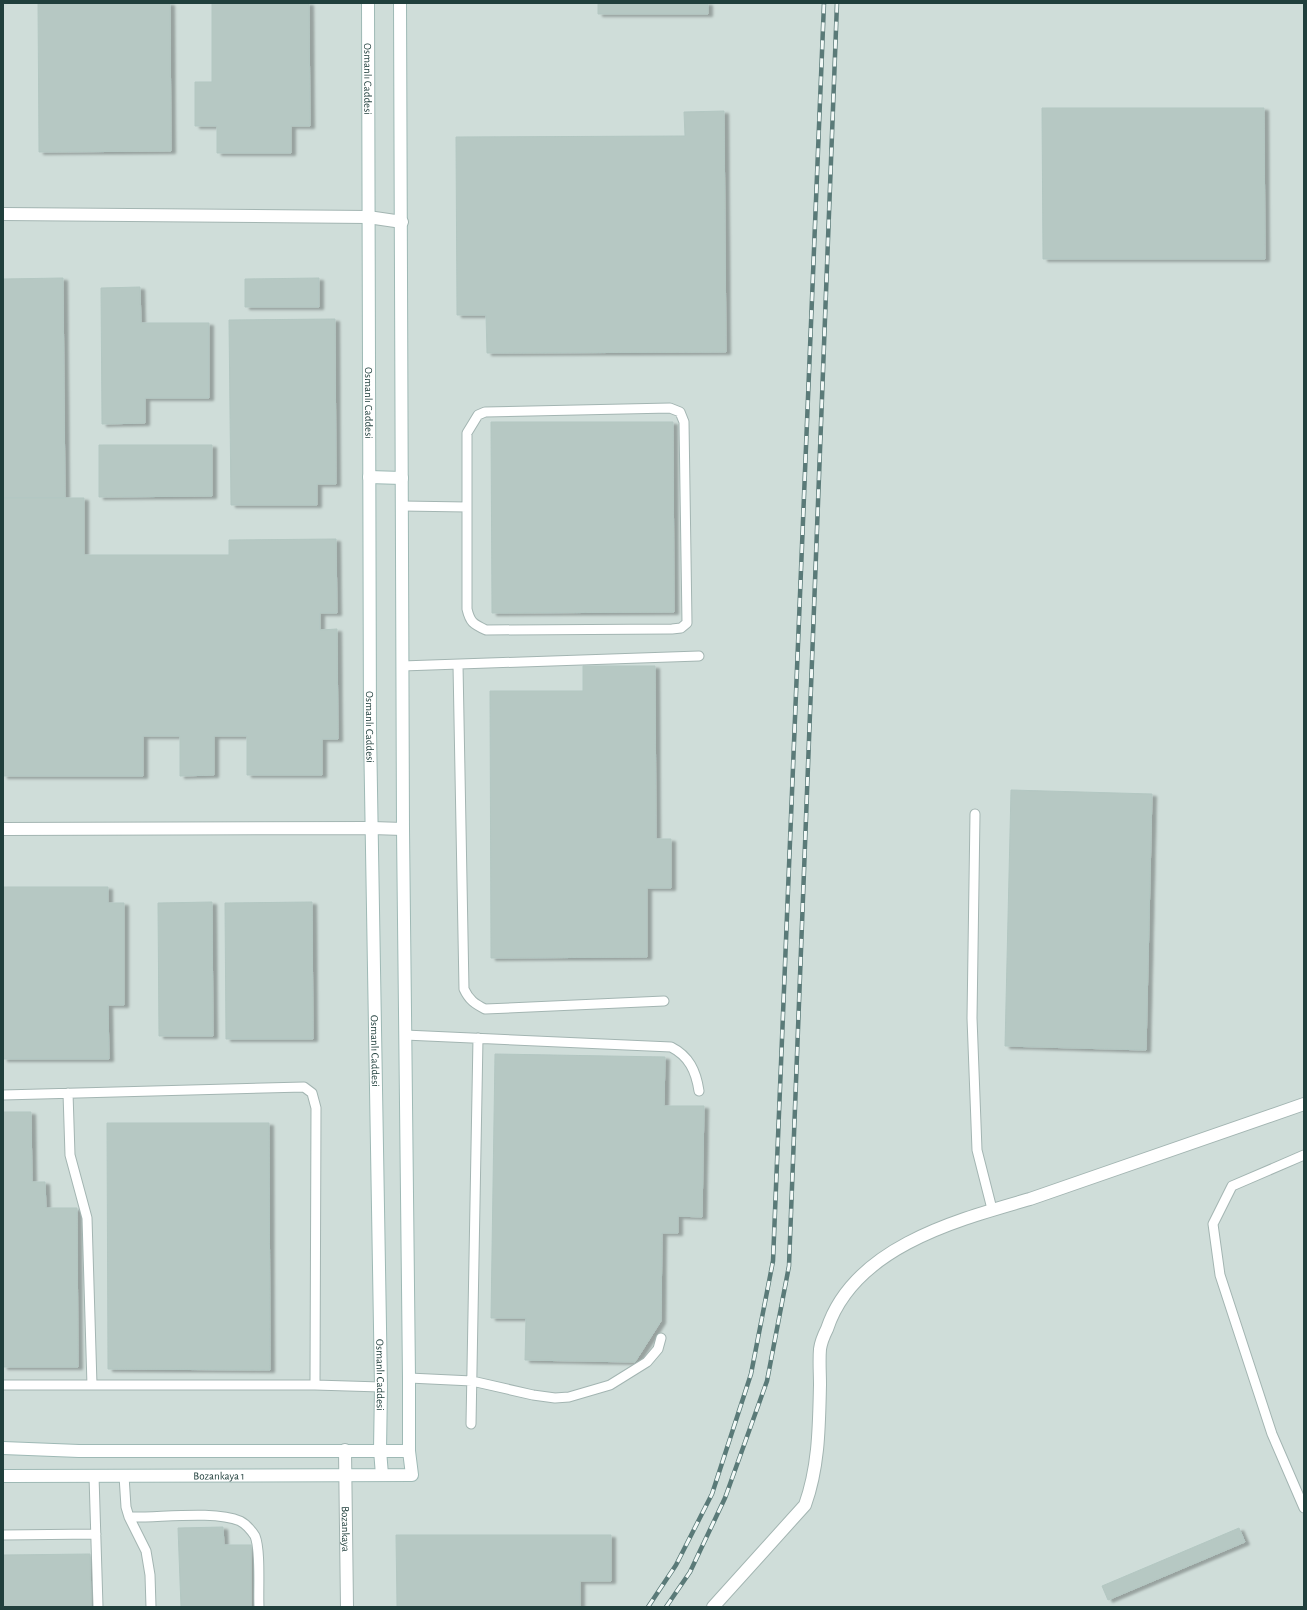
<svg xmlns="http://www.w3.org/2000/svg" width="1307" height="1610" viewBox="0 0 1307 1610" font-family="'Alegreya Sans',sans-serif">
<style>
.built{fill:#cfddd9}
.building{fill:#b6c8c3;stroke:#b3c7c2;filter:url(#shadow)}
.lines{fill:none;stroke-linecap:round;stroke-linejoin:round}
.lane-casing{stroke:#a3b5b2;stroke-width:11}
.street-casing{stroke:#a3b5b2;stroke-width:14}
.secondary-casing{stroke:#9eb9b5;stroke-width:14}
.lane{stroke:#fff;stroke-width:9}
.street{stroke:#fff;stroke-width:12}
.secondary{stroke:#fff;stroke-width:12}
.rail-casing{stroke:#5a7a78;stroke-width:4.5}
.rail{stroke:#f2f9f7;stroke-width:3;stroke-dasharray:9;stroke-linecap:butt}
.labels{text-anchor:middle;stroke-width:4;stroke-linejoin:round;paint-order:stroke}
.street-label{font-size:11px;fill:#203f3c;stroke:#f2f9f7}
</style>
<defs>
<filter id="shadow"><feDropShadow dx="4.5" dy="2.5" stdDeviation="1" flood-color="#0004"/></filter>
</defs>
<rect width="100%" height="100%" fill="#e1edea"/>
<path class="built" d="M3 3H1304V1607H3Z"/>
<path class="building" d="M38 3H170L171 151 39 152Z
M212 3H309L310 126H291V153H217V126H195V82H212Z
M598 3H708V14H598Z
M1042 108H1264L1265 259H1043Z
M724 111 726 352 487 353 486 315H457L456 137 685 136 684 112Z
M63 278 65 498H3V279Z
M319 278V307H245V279Z
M140 287 141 323H209V398H145V423L102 424 101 288Z
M335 319 336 484H317V505H231L229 320Z
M491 422H673L674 612 492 613Z
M99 445H212V496L99 497Z
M3 498H84V555H229V540L336 539 337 613H320V630L337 629 338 739H322V775H247V736H214V775L180 776V736H143V776H3Z
M583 666H655L656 839H671V888H647V957L491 958 490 691H583Z
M1011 790 1152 794 1146 1050 1005 1046Z
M3 887H108V903H124V1005H108L109 1059H3Z
M212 902 213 1036H159L158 903Z
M312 902 313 1039H226L225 903Z
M495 1054 665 1057 664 1106H704L702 1217 678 1216V1233H662L661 1321 635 1362 525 1360 526 1318H491Z
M3 1112H31L32 1182H45L46 1208H77L78 1367H3Z
M107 1123H269L270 1370 108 1369Z
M223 1527 224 1545H251V1607H181L178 1528Z
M1239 1528 1245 1542 1108 1600 1102 1586Z
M396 1535H611V1581H580V1607H397Z
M90 1554 91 1607H3V1555Z"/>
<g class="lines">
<g class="lane-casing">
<path id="lane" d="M670 408 680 412 684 422 687 623 681 628 672 629 486 630C473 624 470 622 467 609V433L478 415 485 412Z
M402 506 467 507
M458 665 464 989C469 1000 475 1004 485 1009L664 1001
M402 666 699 656
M975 814 972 1018 977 1150 992 1209
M405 1035 671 1047C689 1056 696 1071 699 1091
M68 1093 70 1155 87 1218 92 1385
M3 1095 304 1087 312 1093 316 1108 315 1385
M1304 1155 1232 1186 1213 1224 1220 1275 1272 1434 1304 1508
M409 1378 472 1381 533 1395 555 1398 569 1397 610 1385 647 1362 658 1349 661 1338
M3 1385H315L381 1387
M471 1424 478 1038
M94 1476 98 1607
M124 1476 126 1507 129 1517 146 1551 150 1575 151 1607
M129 1517C158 1518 215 1510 240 1521 246 1524 251 1530 255 1536 261 1551 258 1590 259 1607
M3 1535 96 1534"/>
</g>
<g class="street-casing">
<g id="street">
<path d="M3 214 368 217 402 222"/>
<path d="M3 829 372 828 403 829"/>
<path id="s1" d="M345 1450 347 1607"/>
<path d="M713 1607 805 1505C819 1466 819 1426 820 1385 820 1373 819 1361 820 1349 821 1342 824 1335 827 1329 854 1247 957 1220 1030 1199L1304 1104"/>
</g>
</g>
<g class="secondary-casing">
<g id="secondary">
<path id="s2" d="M368 3 370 730 381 1387 380 1450 382 1475"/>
<path d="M369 477 402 478"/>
<path d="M3 1448 79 1451H409"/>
<path id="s3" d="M3 1476 412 1475 409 1451V1378L403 829 400 3"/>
</g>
</g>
<use href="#lane" class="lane"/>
<use href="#street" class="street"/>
<use href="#secondary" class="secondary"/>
<g class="rail-casing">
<path id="rail" d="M648 1607 676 1565 712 1494 751 1374 773 1261 824 3
M666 1607 690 1572 725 1498 767 1381 789 1266 837 3"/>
</g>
<use href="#rail" class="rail"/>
</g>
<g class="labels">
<g class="street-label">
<text dy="4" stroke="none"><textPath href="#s2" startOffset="76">Osmanlı Caddesi</textPath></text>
<text dy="4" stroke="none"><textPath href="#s2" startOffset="400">Osmanlı Caddesi</textPath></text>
<text dy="4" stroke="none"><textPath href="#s2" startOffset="724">Osmanlı Caddesi</textPath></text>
<text dy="4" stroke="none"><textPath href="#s2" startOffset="1048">Osmanlı Caddesi</textPath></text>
<text dy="4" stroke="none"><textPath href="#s2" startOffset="1372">Osmanlı Caddesi</textPath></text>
<text dy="4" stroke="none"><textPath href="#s3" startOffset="216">Bozankaya 1</textPath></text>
<text dy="4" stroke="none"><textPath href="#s1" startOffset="79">Bozankaya</textPath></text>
</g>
</g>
<rect width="1307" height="1610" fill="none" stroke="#203f3c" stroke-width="8"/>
</svg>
